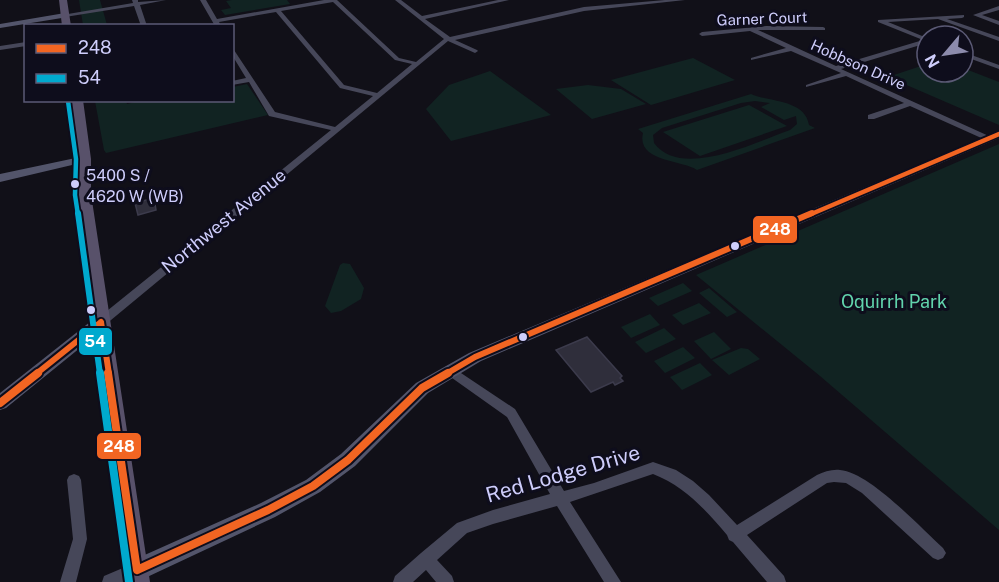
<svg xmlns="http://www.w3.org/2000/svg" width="999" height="582" viewBox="0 0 999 582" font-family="'Public Sans',sans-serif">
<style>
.green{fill:#112322;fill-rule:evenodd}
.building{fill:#2f2e3b;stroke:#3c3b4c;stroke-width:1.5}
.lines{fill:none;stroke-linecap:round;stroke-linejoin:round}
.street{fill:#464759;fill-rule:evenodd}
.secondary{fill:#53556b;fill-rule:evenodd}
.primary{fill:#58516a;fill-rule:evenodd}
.bus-1-far2-casing{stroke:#0e0d1c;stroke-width:8}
.bus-1-far1-casing{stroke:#0e0d1c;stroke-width:10}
.bus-1-casing{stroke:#0e0d1c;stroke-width:12}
.bus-2-far2-casing{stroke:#0e0d1c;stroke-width:8}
.bus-2-far1-casing{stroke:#0e0d1c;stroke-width:10}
.bus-2-casing{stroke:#0e0d1c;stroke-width:12}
.bus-1-far2{stroke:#f26522;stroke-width:4.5}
.bus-1-far1{stroke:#f26522;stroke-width:6}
.bus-1{stroke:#f26522;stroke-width:8}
.bus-2-far2{stroke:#00a9ce;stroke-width:4.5}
.bus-2-far1{stroke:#00a9ce;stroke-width:6}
.bus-2{stroke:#00a9ce;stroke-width:8}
.bus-dot{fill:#cecdfb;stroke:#0e0d1c;stroke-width:2}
.labels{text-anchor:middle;stroke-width:6;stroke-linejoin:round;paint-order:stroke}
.far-street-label{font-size:15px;fill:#cecdfb;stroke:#0e0d1c}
.bus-label{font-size:16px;fill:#cecdfb;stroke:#0e0d1c;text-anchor:start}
.street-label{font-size:18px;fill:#cecdfb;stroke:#0e0d1c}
.park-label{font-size:18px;fill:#61d3ac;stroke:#0e0d1c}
.near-street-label{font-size:21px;fill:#cecdfb;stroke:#0e0d1c}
.line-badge{stroke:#0e0d1c;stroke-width:2}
.badge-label{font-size:16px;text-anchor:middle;font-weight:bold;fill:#fff}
</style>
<rect width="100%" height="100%" fill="#111018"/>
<path class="green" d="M79 0H100L107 25H83Z
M232 0H287L290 4 225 15 221 10 231 8 226 1Z
M693 58 735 80 651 105 611 80Z
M927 64V72H963V68L999 82V125L888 77Z
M490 71 551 115 451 141 426 109 449 85Z
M247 84 268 115 106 153 104 150 95 101H126L127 104 142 100H232L233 87Z
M588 85 621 89 646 104 592 119 556 89Z
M751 94C768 102 805 99 809 125L815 128 697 170C683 160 636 162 643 133L638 129ZM755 101 770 103 761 107 784 120 796 116 797 124 790 130C756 142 681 180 654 143L653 135 662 128 741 103Z
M749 105 787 126 700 156 663 132Z
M999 144V530L820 376 696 275Z
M343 263 350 264 364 288 361 299 341 311 331 313 325 306 340 265Z
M683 283 692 291 658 306 649 298Z
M709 288 737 312 727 317 699 293Z
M699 303 711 313 683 325 672 315Z
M650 314 660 325 631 338 621 327Z
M664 328 676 339 646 353 635 342Z
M714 332 731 349 711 359 694 341Z
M683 347 695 358 665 373 654 361Z
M741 348 748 349 760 359 729 375 712 360Z
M700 363 712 375 682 390 670 377Z"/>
<path class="building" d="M154 198 156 210 138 215 135 203Z
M587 337 622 376 620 378 623 381 615 385 613 382 591 392 556 350Z"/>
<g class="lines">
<path class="street" d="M132 0H138V2L166 0 140 5 147 26H141L134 6 65 17 62 15 133 3Z
M200 0H206L217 19 324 0H337L399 58 416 62 444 39 395 0H401L422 16 498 0H509L425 19 450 37 584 7 665 0H685L584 11 455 40 477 50 478 51 475 53 448 41 105 325H97L95 322 97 319 331 130 269 116 249 82 232 85V81L246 78 232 55V47L275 112 335 127 373 96 340 88 276 12 219 22 221 26H215ZM333 2 395 60 412 64 377 93 344 85 281 11Z
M999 6V10L982 15 999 21V25L973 15Z
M964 15V17L962 18 947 19 999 37V41L938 19 888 22 927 38V43L841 69 991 137 992 139 988 141 910 106 874 119H868V115L904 103 846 76 806 87V85L841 73 791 51 751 60V58L786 48 750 31 702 36 699 34 702 32 766 26 823 27 825 28V30H758L836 66 923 40 878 22V20Z
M26 42V46L0 50V46Z
M963 52 999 65V69L963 56Z
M449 365 515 409 564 491 594 483 653 462 676 470 693 481 709 495 737 525 817 475C824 472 832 469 840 470 869 472 920 527 943 548L946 553 943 558 938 560 933 558 862 493 846 483 834 482 827 483 747 535 784 576 786 582H767L733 542 729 540 727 535C706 510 684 486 653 474L570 502 621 582H604L557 506 493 524 467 533 437 560 452 576 454 582H436L426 570 413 582H393L395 576 421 553 457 523 493 510 550 494 507 417 445 373 443 370 445 367Z
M74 474 79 476 81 480 87 539 76 582H60L73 539 67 480 69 476Z
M137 562 142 565 145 570 142 575 128 582H102L104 576Z"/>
<path class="secondary" d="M65 13 69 15 68 17 0 28V24Z
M999 131V138L481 361 428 393 355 466 320 492 275 517 145 578 137 581 129 578 126 570 129 562 261 503 306 480 341 454 416 383 469 353Z
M85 156 89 157V161L0 182V174Z
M101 316 107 318 109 322 107 326 6 408 0 410V393L95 318Z"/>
<path class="primary" d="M59 0H67L71 26H62Z
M71 100H83L91 159V194L150 582H126L77 194 79 159Z"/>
<g class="bus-1-far2-casing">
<path id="bus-1-far2" d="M809 215 999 134"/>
</g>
<g class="bus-1-far1-casing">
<path id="bus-1-far1" d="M101 322 109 374
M36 374 101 322
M446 374 475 357 812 213"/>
</g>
<g class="bus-1-casing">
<path id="bus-1" d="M108 373 137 570
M0 403 38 373
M137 570 268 510 313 486 348 460 422 388 448 373"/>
</g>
<g class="bus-2-far2-casing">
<path id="bus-2-far2" d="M68 101 76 159 75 195 78 215"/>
</g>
<g class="bus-2-far1-casing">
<path id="bus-2-far1" d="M78 213 100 374"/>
</g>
<g class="bus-2-casing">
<path id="bus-2" d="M100 373 129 582"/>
</g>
<use href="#bus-1-far2" class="bus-1-far2"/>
<use href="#bus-1-far1" class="bus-1-far1"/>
<use href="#bus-1" class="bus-1"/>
<use href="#bus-2-far2" class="bus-2-far2"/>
<use href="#bus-2-far1" class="bus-2-far1"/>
<use href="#bus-2" class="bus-2"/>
</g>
<g class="bus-dot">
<circle cx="75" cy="184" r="5"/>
<circle cx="735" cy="246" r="5"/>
<circle cx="91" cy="310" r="5"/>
<circle cx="523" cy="337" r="5"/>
</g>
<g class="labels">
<g class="far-street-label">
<text transform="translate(762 19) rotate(-2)" y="5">Garner Court</text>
<text transform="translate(858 65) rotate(24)" y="5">Hobbson Drive</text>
</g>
<g class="bus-label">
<text x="86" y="181">5400 S /<tspan x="86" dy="21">4620 W (WB)</tspan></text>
</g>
<g class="street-label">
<text transform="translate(224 221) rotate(-39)" y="6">Northwest Avenue</text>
</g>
<g class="park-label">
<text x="894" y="308">Oquirrh Park</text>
</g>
<g class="near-street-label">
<text transform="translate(563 474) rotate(-16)" y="7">Red Lodge Drive</text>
</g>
</g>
<g class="line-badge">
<rect x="752" y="215" width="46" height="29" rx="6" fill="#f26522"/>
<rect x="78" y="327" width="35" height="29" rx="6" fill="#00a9ce"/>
<rect x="96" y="432" width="46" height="28" rx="6" fill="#f26522"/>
</g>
<g class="badge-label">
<text x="775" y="235">248</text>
<text x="95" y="347">54</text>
<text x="119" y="452">248</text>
</g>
<rect x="24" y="24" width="210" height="78" fill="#0e0d1c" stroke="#5b5a75" stroke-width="1.5"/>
<rect x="36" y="44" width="30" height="9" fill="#f26522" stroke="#5b5a75" stroke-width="1.5"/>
<text x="78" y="54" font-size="18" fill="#cecdfb">248</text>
<rect x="36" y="74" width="30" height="9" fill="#00a9ce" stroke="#5b5a75" stroke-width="1.5"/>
<text x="78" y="84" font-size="18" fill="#cecdfb">54</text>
<g transform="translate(945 54) rotate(241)"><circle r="28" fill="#0e0d1c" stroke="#5b5a75" stroke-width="1.5"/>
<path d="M0-4.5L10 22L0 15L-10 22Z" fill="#8c8bac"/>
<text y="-9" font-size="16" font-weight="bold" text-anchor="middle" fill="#cecdfb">N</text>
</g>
</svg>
